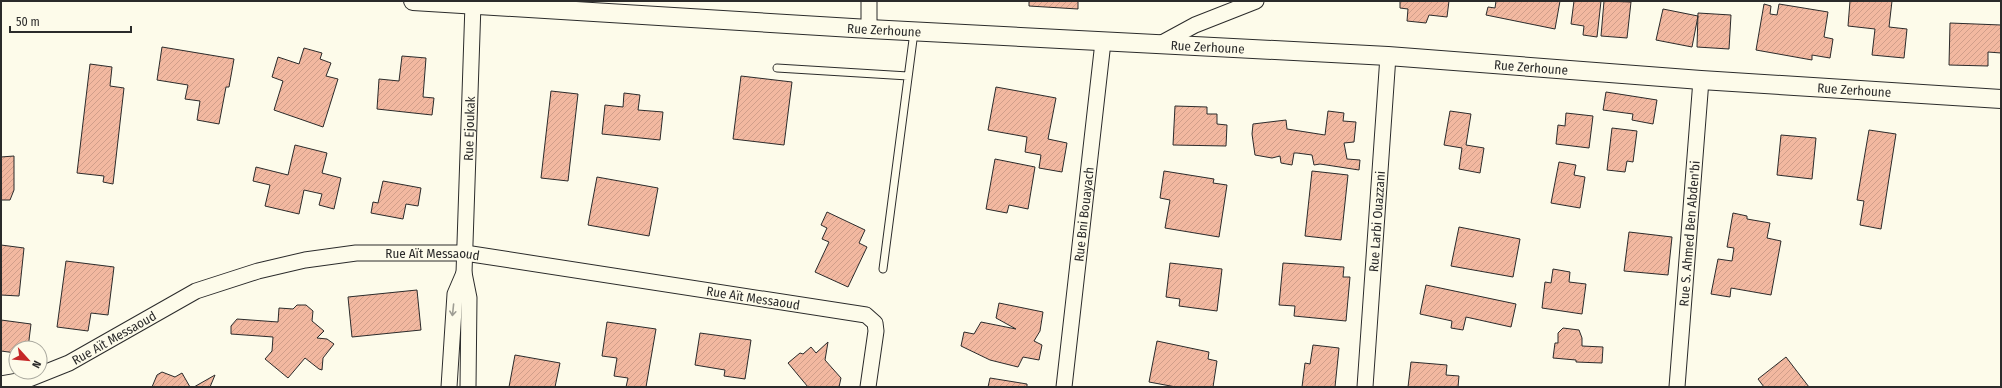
<svg xmlns="http://www.w3.org/2000/svg" width="2002" height="388" viewBox="0 0 2002 388" font-family="'Fira Sans Condensed',sans-serif">
<style>
.building{fill:url(#building-hatch);stroke:#2b2b2b}
.lines{fill:none;stroke-linecap:round;stroke-linejoin:round}
.service-casing{stroke:#2b2b2b;stroke-width:9}
.minor-casing{stroke:#2b2b2b;stroke-width:17}
.tertiary-casing{stroke:#2b2b2b;stroke-width:20}
.service{stroke:#fdfbea;stroke-width:7}
.minor{stroke:#fdfbea;stroke-width:15}
.tertiary{stroke:#fdfbea;stroke-width:18}
.oneway{stroke:#9e9d94}
.labels{text-anchor:middle;stroke-width:3;stroke-linejoin:round;paint-order:stroke}
.street-label{font-size:13px;fill:#2b2b2b;stroke:#fdfbea}
</style>
<defs>
<pattern id="building-hatch" width="6" height="6" patternUnits="userSpaceOnUse"><rect width="6" height="6" fill="#f2b8a0"/><path d="M-1 1l2-2M0 6l6-6M5 7l2-2" fill="none" stroke="#d09e8a"/></pattern>
</defs>
<rect width="100%" height="100%" fill="#fdfbea"/>
<path class="building" d="M1029 1H1078V9L1029 6Z
M1400 1H1449L1447 17 1429 15 1426 23 1407 21 1408 9 1400 8Z
M1496 1H1560L1555 29 1486 15 1488 7 1495 8Z
M1574 1H1601L1597 37 1583 35 1584 26 1571 24Z
M1604 1 1631 2 1627 38 1601 36Z
M1850 1H1892L1889 27 1907 29 1904 58 1872 55 1875 29 1848 26Z
M1764 4 1771 6 1770 14 1777 15 1779 4 1828 12 1824 37 1833 39 1830 58 1812 55V60L1756 50Z
M1663 9 1698 16 1692 47 1656 40Z
M1698 13 1731 15 1729 49 1697 47Z
M1950 23 2001 25V53L1988 52V66L1949 65Z
M162 47 234 59 229 87H226L219 124 197 120 200 101 185 99 188 85 157 80Z
M304 48 322 53 320 59 331 63 326 76 338 79 323 127 274 110 283 81 272 77 278 57 299 64Z
M402 56 426 58 423 97 434 98 432 115 377 109 379 79 399 81Z
M90 64 112 67 110 86 124 88 113 184 103 182 104 176 77 173Z
M741 76 792 82 784 145 733 139Z
M996 87 1056 98 1048 139 1067 143 1062 172 1039 168 1041 155 1025 152 1027 137 988 130Z
M551 91 578 94 568 181 541 178Z
M1606 92 1657 100 1653 124 1632 120 1633 114 1603 110Z
M624 93 640 95 638 110 663 112 660 140 602 134 605 105 623 107Z
M1175 106 1207 107V114H1217V124L1227 125 1226 146 1173 145Z
M1328 111 1344 113 1343 121 1356 122 1354 142 1344 143 1347 159 1360 160 1359 170 1320 164 1314 165 1312 155 1297 153H1294L1292 165 1281 163 1280 156 1272 158 1255 155 1252 134 1253 124 1286 120 1287 129 1325 135Z
M1450 111 1471 114 1466 145 1484 148 1480 173 1459 169 1462 148 1444 145Z
M1566 113 1593 116 1589 148 1556 144 1558 125 1565 126Z
M1612 128 1637 131 1633 162 1627 161 1625 172 1607 170Z
M1869 130 1896 134 1881 229 1860 225 1864 201 1857 200Z
M1781 135 1816 138 1812 179 1777 175Z
M295 145 327 153 322 173 341 178 334 209 319 205 322 194 304 190 299 214 265 206 270 185 253 181 256 167 288 175Z
M14 156V190L10 200H1V157Z
M995 159 1035 167 1028 209 1009 205 1007 213 986 209Z
M1559 162 1576 165 1574 175 1585 177 1580 208 1551 203Z
M1164 171 1214 179 1213 183 1227 185 1219 237 1165 228 1170 200 1160 198Z
M1312 171 1348 175 1341 240 1305 236Z
M597 177 658 188 649 236 588 225Z
M383 181 421 188 418 206 406 204 403 219 371 213 373 202 378 203Z
M827 212 865 230 859 243 867 247 848 287 815 272 829 242 822 239 827 228 821 225Z
M1733 213 1747 216V219L1770 223 1767 238 1781 241 1771 295 1731 288 1730 297 1711 294 1718 259 1732 261 1734 248 1727 247Z
M1459 227 1520 239 1513 277 1451 266Z
M1629 232 1672 237 1668 275 1624 271Z
M1 245 24 248 19 296 1 295Z
M66 261 114 267 108 315 91 313 88 331 57 327Z
M1170 263 1222 269 1217 311 1179 306 1180 299 1166 297Z
M1283 263 1344 267 1343 277H1350L1346 321 1294 316 1295 306 1279 305Z
M1553 269 1570 272 1569 282 1586 284 1582 314 1542 308 1545 282 1551 283Z
M1426 285 1516 304 1511 327 1466 317 1463 330 1451 328 1452 321 1420 314Z
M417 290 421 330 352 337 348 297Z
M999 303 1043 312 1040 331 1034 341 1042 345 1039 360 1023 357 1018 367 990 360 961 346 964 332 974 334 981 322 1016 329 996 318Z
M297 305H306L313 311 312 321 324 331 317 338 327 339 334 344 323 358 322 370 319 369 305 358 288 378 265 359 272 351 273 337 231 334V326L237 319 278 322 279 308 293 309Z
M1 320 31 324 28 348H16V353L1 351Z
M607 322 656 329 646 387H626L628 378 614 376 617 358 602 356Z
M1563 328 1579 330 1582 338V346L1603 347 1602 363 1576 362V360L1553 358 1555 343H1558V333Z
M700 333 751 340 745 379 724 376 725 370 695 365Z
M1157 341 1209 352 1208 359 1217 361 1213 387H1176L1149 382Z
M828 342 825 360 841 378 839 387H808L788 363 800 353 803 354 811 347 816 353Z
M1313 345 1339 348 1335 387H1302L1305 363 1310 364Z
M515 355 560 363 555 387H509Z
M1786 357 1809 387H1764L1758 379Z
M1411 362 1447 365 1446 375 1459 376 1458 387H1408Z
M162 372 175 377 182 373 190 387H152L157 375Z
M215 375 210 387H194Z
M990 378 1027 384V387H988Z"/>
<g class="lines">
<g class="service-casing">
<path id="service" d="M777 68 908 76
M883 269 914 32"/>
</g>
<g class="minor-casing">
<g id="minor">
<path d="M869 29V1"/>
<path d="M1160 44 1195 25 1256 1"/>
<path id="s1" d="M1 384 29 379 69 363 196 291 258 271 305 260 356 253H465L866 315 875 323 876 331 868 387"/>
<path d="M449 387 455 294 464 273"/>
<path id="s2" d="M468 387 469 298 464 273 473 4"/>
<path id="s3" d="M1064 387 1103 42"/>
<path id="s4" d="M1365 387 1388 56"/>
<path id="s5" d="M1677 387 1701 80"/>
</g>
</g>
<g class="tertiary-casing">
<g id="tertiary">
<path id="s6" d="M413 1 869 29 1388 56 1701 80 2001 99"/>
</g>
</g>
<use href="#service" class="service"/>
<use href="#minor" class="minor"/>
<use href="#tertiary" class="tertiary"/>
</g>
<defs><path id="oneway-shaft" d="M-6 0H5M1.5-3L5.5 0L1.5 3" fill="none" stroke-width="1.6" stroke-linecap="round" stroke-linejoin="round"/></defs>
<use class="oneway" href="#oneway-shaft" transform="translate(453 310) rotate(96)"/>
<g class="labels">
<g class="street-label">
<text dy="5" stroke="none"><textPath href="#s6" startOffset="472">Rue Zerhoune</textPath></text>
<text dy="5" stroke="none"><textPath href="#s6" startOffset="796">Rue Zerhoune</textPath></text>
<text dy="5" stroke="none"><textPath href="#s6" startOffset="1120">Rue Zerhoune</textPath></text>
<text dy="5" stroke="none"><textPath href="#s6" startOffset="1444">Rue Zerhoune</textPath></text>
<text dy="5" stroke="none"><textPath href="#s2" startOffset="259">Rue Ejoukak</textPath></text>
<text dy="5" stroke="none"><textPath href="#s3" startOffset="174">Rue Bni Bouayach</textPath></text>
<text dy="5" stroke="none"><textPath href="#s4" startOffset="166">Rue Larbi Ouazzani</textPath></text>
<text dy="5" stroke="none"><textPath href="#s5" startOffset="154">Rue S. Ahmed Ben Abden'bi</textPath></text>
<text dy="5" stroke="none"><textPath href="#s1" startOffset="459">Rue Aït Messaoud</textPath></text>
<text dy="5" stroke="none"><textPath href="#s1" startOffset="783">Rue Aït Messaoud</textPath></text>
<text dy="5" stroke="none"><textPath href="#s1" startOffset="123">Rue Aït Messaoud</textPath></text>
</g>
</g>
<rect width="2002" height="388" fill="none" stroke="#2b2b2b" stroke-width="4"/>
<g transform="translate(28 360) rotate(117)"><circle r="19" fill="#fdfbea" stroke="#a9a89e"/>
<path d="M0-3L7 15L0 10L-7 15Z" fill="#c62828"/>
<text y="-6" font-size="11" font-weight="bold" text-anchor="middle" fill="#2b2b2b">N</text>
</g>
<path d="M10 26v6h121v-6" fill="none" stroke="#2b2b2b" stroke-width="2"/>
<text x="16" y="26" font-size="12" fill="#2b2b2b" stroke="#fdfbea" stroke-width="3" paint-order="stroke">50 m</text>
</svg>
